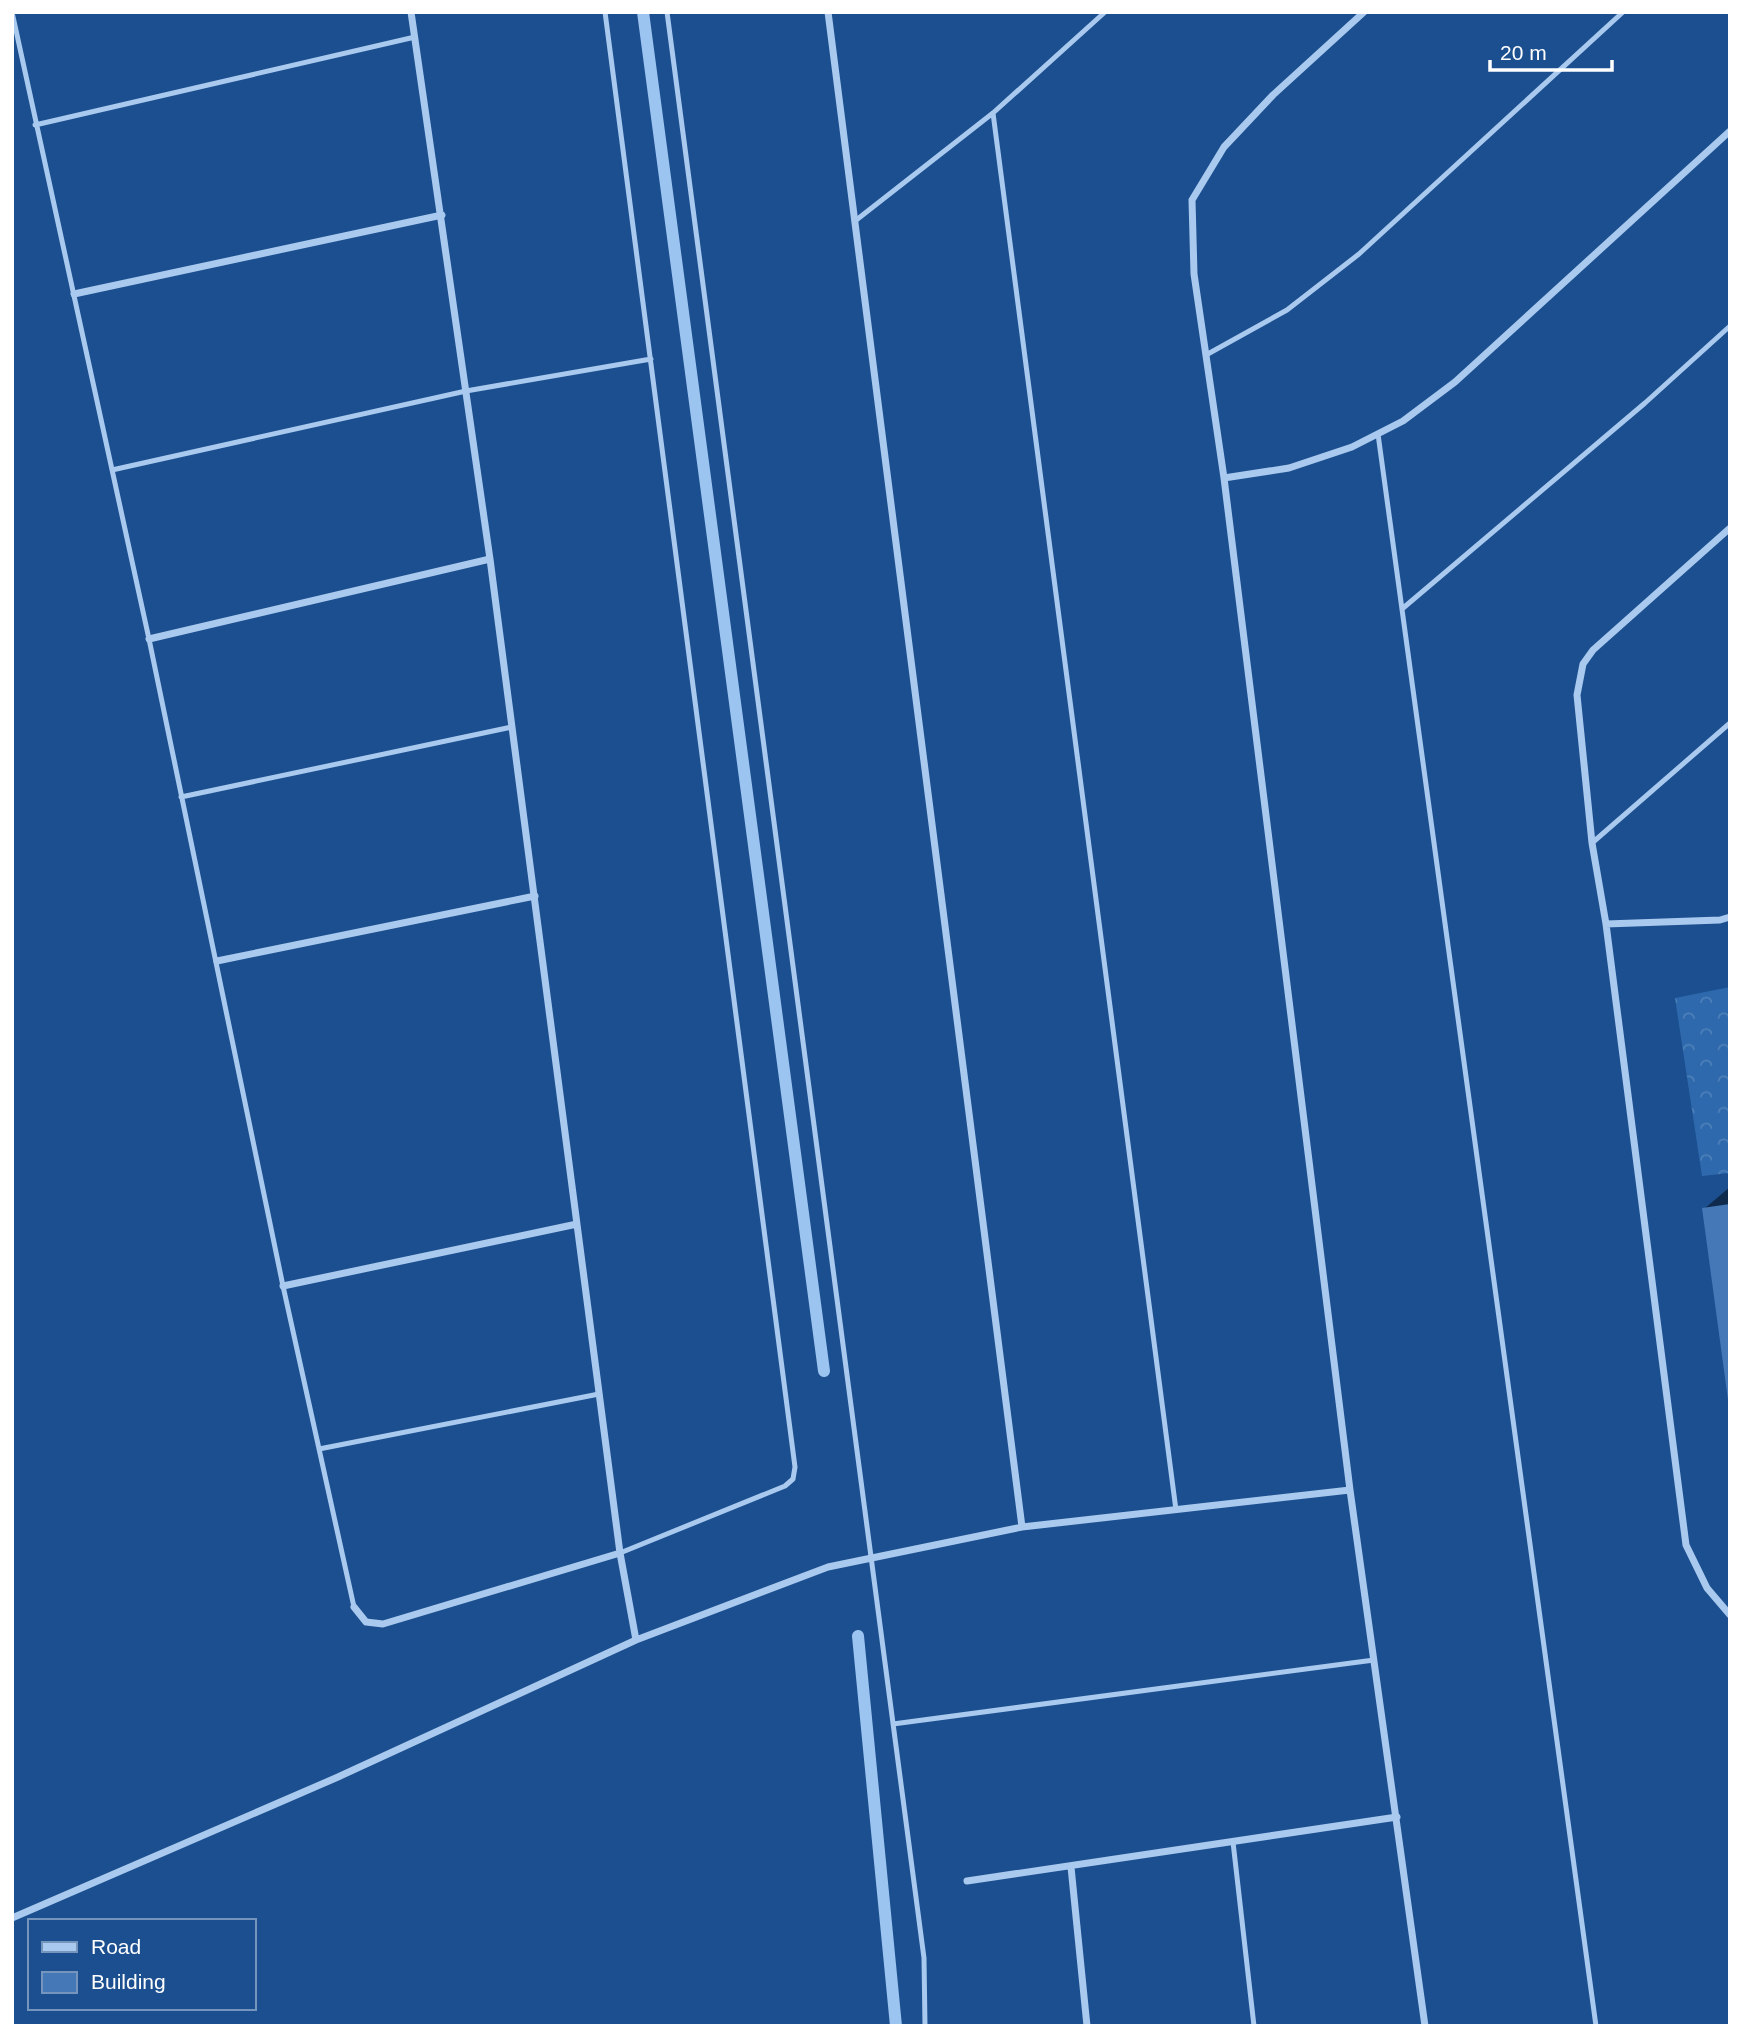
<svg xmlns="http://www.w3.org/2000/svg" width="1742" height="2038" viewBox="0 0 1742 2038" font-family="Helvetica,sans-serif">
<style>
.forest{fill:url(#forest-crowns)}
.shadow{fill:#0007}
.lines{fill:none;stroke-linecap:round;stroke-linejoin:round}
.stream{stroke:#9cc4f0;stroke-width:12}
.building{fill:#4478b7}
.service{stroke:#a9c9ee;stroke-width:5}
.minor{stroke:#a9c9ee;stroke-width:7}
</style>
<defs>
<pattern id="forest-crowns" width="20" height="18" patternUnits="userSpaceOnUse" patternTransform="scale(1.75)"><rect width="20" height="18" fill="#2e69ad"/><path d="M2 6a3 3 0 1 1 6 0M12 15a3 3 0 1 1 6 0" fill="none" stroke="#4d80b9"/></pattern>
</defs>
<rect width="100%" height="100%" fill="#1b4f8f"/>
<path class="forest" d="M1730 987V1173L1702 1176 1675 998Z"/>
<path class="shadow" d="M1730 1187V1399L1704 1209Z"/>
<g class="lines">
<path class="stream" d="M643 12 824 1371
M858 1636 896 2026"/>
</g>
<path class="building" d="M1730 1204V1400H1728L1702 1208Z"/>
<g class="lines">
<path class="service" d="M12 12 149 639 283 1286 354 1607
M605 12 795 1467 793 1479 785 1486 620 1553
M667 12 924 1958 925 2026
M993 113 1176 1510
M35 125 415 37
M855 221 993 113 1105 12
M1206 355 1287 310 1359 254 1623 12
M1378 434 1596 2026
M112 470 466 391 651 359
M1402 609 1645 403 1730 326
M181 797 512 727
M1592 843 1730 723
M319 1449 599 1394
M893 1724 1374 1660
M1233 1842 1254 2026"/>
<path class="minor" d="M411 12 490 559 620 1553 636 1640
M828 12 1022 1527
M1364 12 1273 95 1224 147 1192 200 1194 274 1224 478 1350 1490 1425 2026
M74 294 442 215
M1224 478 1289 468 1352 447 1403 421 1455 382 1730 131
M1730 528 1593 650 1583 664 1577 695 1592 843 1606 924 1686 1545 1707 1588 1730 1615
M149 639 490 559
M1606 924 1720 920 1730 917
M217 961 535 896
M283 1286 577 1224
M354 1607 366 1622 383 1624 620 1553
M1071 1867 1087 2026
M967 1881 1397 1817
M12 1918 338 1777 636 1640 828 1567 1022 1527 1350 1490"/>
</g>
<rect width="1742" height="2038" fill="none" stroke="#ffffff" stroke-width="28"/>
<rect x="28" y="1919" width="228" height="91" fill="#1b4f8f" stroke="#7695bc" stroke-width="2"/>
<rect x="42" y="1942" width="35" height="10" fill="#a9c9ee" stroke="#7695bc" stroke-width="2"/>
<text x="91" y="1954" font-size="21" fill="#ffffff">Road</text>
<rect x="42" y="1972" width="35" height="21" fill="#4478b7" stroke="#7695bc" stroke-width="2"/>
<text x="91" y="1989" font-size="21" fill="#ffffff">Building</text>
<path d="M1490 60v10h122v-10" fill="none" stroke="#ffffff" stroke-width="3.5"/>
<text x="1500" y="60" font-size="21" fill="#ffffff" stroke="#1b4f8f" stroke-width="5" paint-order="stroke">20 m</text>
</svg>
